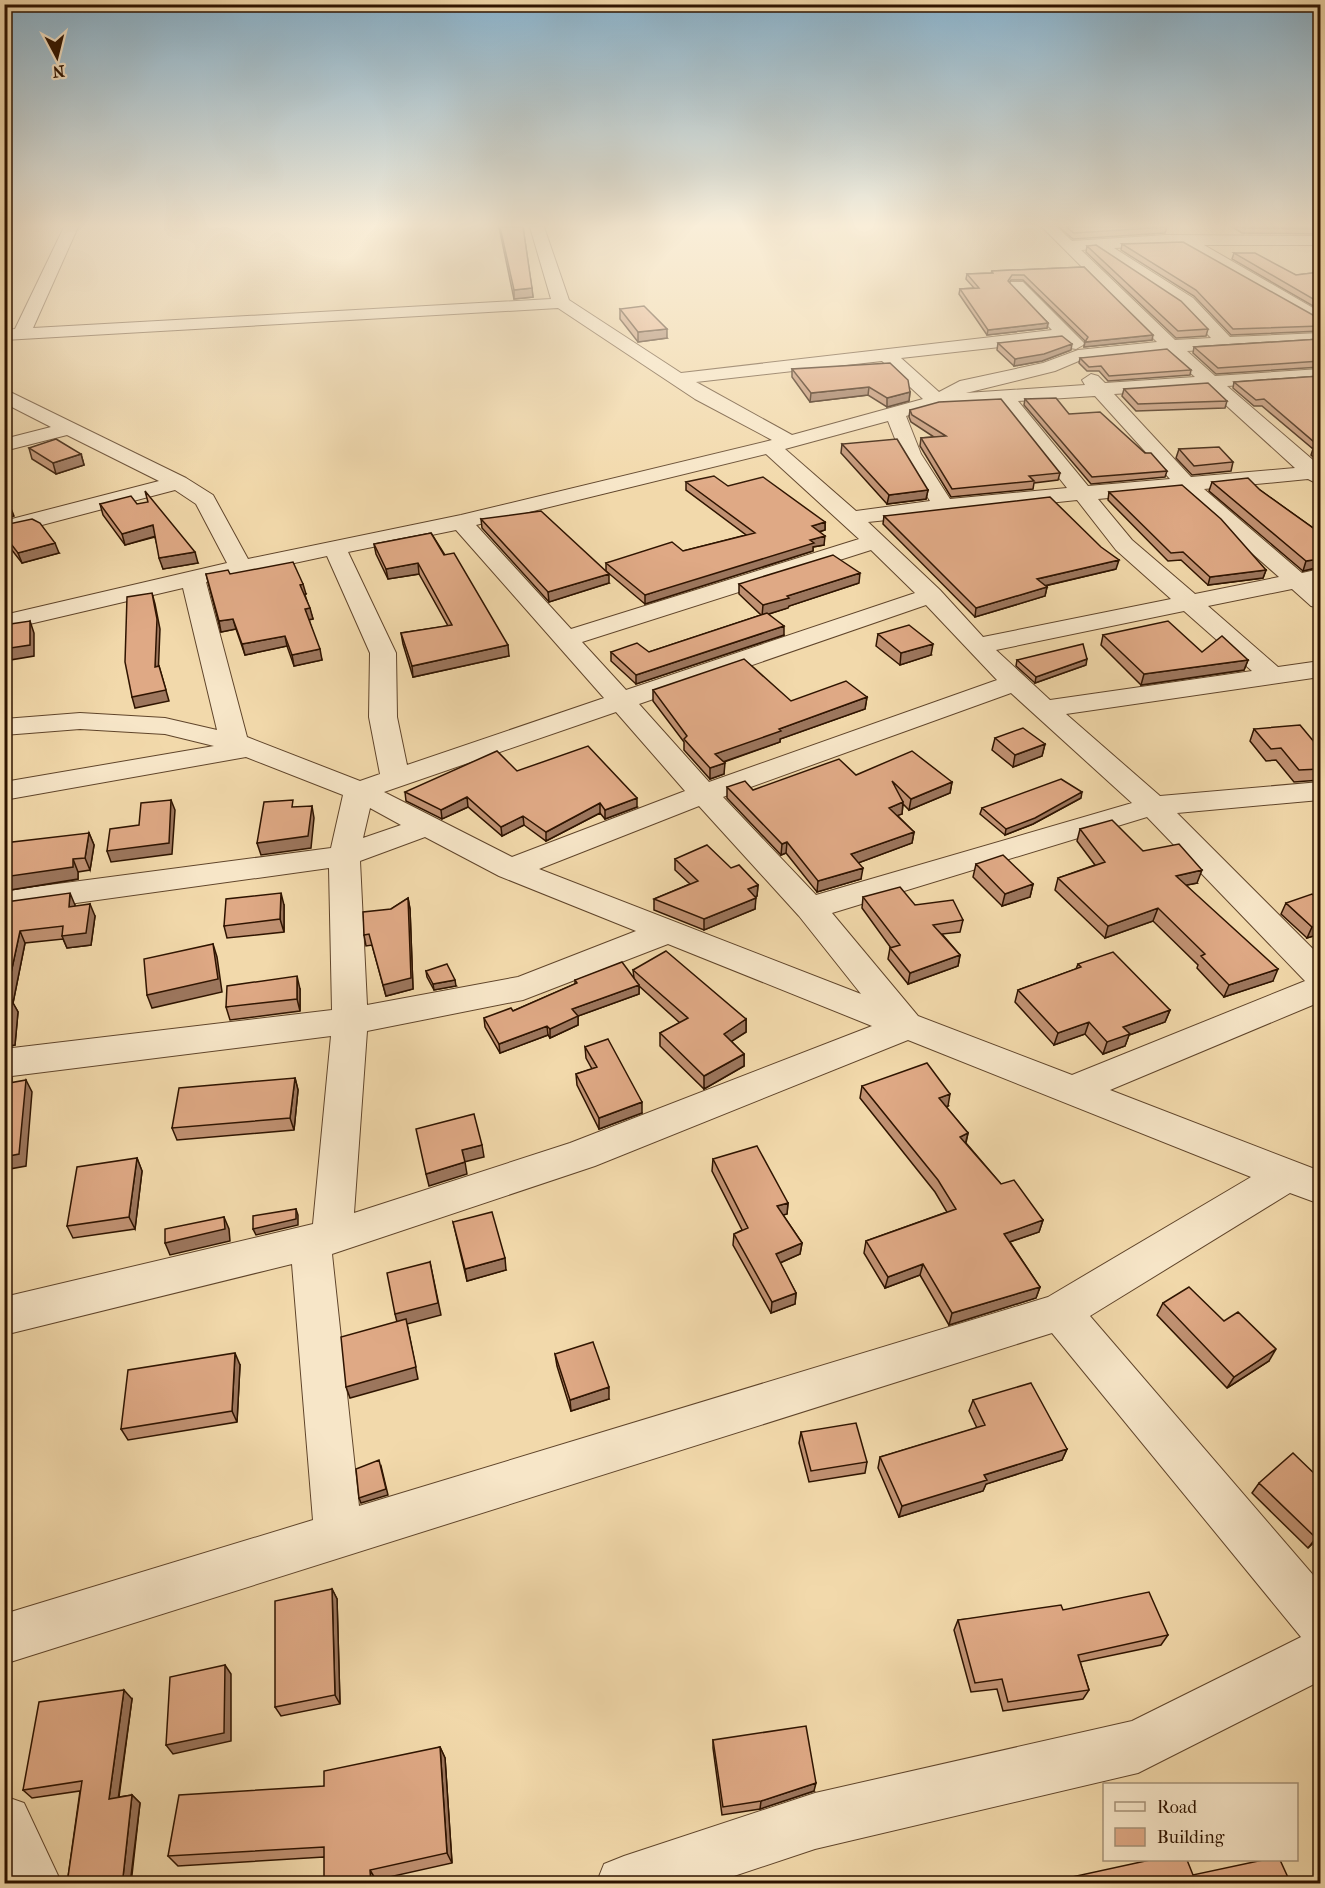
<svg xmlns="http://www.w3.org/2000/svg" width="1325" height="1888" viewBox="0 0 1325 1888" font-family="'IM FELL French Canon',serif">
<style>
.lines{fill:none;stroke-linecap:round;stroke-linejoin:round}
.street-casing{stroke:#60452b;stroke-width:2}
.street{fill:#f7e6c8;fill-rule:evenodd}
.wall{fill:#c09172;stroke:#2f1400;stroke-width:1.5}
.shaded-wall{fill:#9c765d;stroke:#2f1400;stroke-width:1.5}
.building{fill:#dfa985;stroke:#2f1400;stroke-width:1.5}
</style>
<rect width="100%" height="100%" fill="#f2d9ab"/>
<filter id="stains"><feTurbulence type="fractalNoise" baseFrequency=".00333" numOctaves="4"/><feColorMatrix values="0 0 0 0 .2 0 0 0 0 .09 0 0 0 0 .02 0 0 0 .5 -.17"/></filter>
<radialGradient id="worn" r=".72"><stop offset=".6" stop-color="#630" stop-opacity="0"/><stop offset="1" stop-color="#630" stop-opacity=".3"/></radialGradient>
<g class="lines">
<g class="street-casing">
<path id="street" d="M64 227H78L33 328 551 299 530 227H544L569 300 681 373 1052 330 1011 288 1009 285 1011 282H1023L1085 344 1076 349 1070 348 1062 340 901 358 939 392 960 381 1043 363 1078 350 1157 342 1042 227H1057L1072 241 1166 235 1320 236V245H1204L1320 312V324L1182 245 1114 248 1193 298 1230 337 1320 333V343L1187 351 1215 376 1320 369V380L1227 386 1320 466V485L1308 479 1204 489 1302 573 1320 569V583L1315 584 1320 589V608L1311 606 1292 589 1208 606 1278 667 1320 661V677L1066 714 1160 796 1320 782V800L1177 813 1320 956V1002L1110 1090 1320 1171V1204L1290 1193 1090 1316 1320 1583V1681L1138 1773 815 1849 710 1884H596L604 1864 624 1856 815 1793 1132 1721 1301 1637 1052 1333 4 1664V1614L313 1520 292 1264 4 1335V1297L313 1224 331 1036 4 1077V1049L332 1010 329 868 4 913V891L331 848 343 795 246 757 4 800V782L214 746 165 734 80 729 4 735V719L80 713 165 718 217 730 183 588 4 630V615L227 563 196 504 175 490 4 535V521L159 481 67 435 4 451V439L51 427 4 403V389L186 478 213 495 248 559 461 515 772 440 695 399 558 308 4 340V330L15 329ZM1095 249 1181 306 1211 338 1175 340 1081 250ZM1167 352 1195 377 1105 383 1098 376 1091 374 1082 380 1085 385 966 393 1055 371 1081 360ZM882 361 923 399 792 435 696 382ZM1207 388 1295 468 1191 477 1114 394ZM1095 396 1170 479 1088 486 1018 401ZM999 402 1067 488 950 499 921 454 906 416 938 407ZM888 421 901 454 930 501 856 511 785 449ZM766 454 859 539 571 629 476 525ZM1181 491 1279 577 1195 594 1132 540 1098 499ZM1077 500 1116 550 1171 599 983 637 940 590 868 522ZM456 530 604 698 407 765 397 717 396 653 348 552ZM871 550 915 593 626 690 582 642ZM327 556 370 653 369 717 380 774 360 781 247 737 206 582ZM926 605 997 680 709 782 639 704ZM1184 611 1252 671 1050 700 996 650ZM1011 693 1132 803 816 895 723 797ZM616 712 685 791 512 857 384 792ZM699 806 799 916 861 994 539 869ZM370 808 401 825 363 838ZM1147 817 1305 981 1072 1075 918 1016 832 913ZM425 837 499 876 636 931 518 977 367 1005 360 861ZM668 944 872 1026 570 1143 354 1213 367 1031 523 1000ZM908 1040 1251 1177 1048 1297 359 1506 332 1254 595 1166Z
M4 1796 24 1803 62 1884H4Z"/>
</g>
<use href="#street" class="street"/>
</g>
<path class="wall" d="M499 227H523L533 297 514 299Z
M1059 227H1167L1165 233 1073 239Z
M1232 227H1320V234L1242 233Z
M1122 244 1320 319V331L1231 335 1194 296 1121 250Z
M1087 246 1208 329 1206 336 1176 338 1086 252Z
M1234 253 1296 275 1320 272V310L1232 259Z
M1084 267 1152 340 1084 347 1085 341 1023 280H1011L1009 283 1048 323 1047 328 987 335 959 294 960 289 974 288 966 279 967 274 991 273 992 271Z
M620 309 667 338 638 342 620 319Z
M1320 339V367L1216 374 1193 353 1194 347Z
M998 343 1071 350 1042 361 1014 366 997 350Z
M1080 358 1191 370 1190 375 1108 381 1099 371H1087L1079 363Z
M792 369 910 392 909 401 887 407 868 395 810 402 792 377Z
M1320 376V463L1311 455 1313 449 1262 406H1254L1233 388 1234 382Z
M1124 389 1227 401 1225 408 1136 411 1122 396Z
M1025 399 1069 414 1145 453 1167 471 1165 477 1091 484 1024 405Z
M910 410 1060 473 1058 480 1034 483 1033 489 951 497 920 446 921 438 934 437 911 422 909 417Z
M842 444 928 490 926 499 887 504 841 453Z
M29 448 81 454 84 465 56 474 32 459Z
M1179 449 1233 462 1231 471 1192 475 1176 458Z
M686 482 728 486 825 522V530L819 532 824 545 813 547V551L645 604 606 571V563L683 551 746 535 686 490Z
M1212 482 1260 490 1320 533V567L1303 571 1209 491Z
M1109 492 1266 570 1263 578 1208 585 1181 560 1168 561 1108 500Z
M100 504H137L198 563 163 569 155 537 125 545 103 515Z
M884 516 1116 569 1045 586 1047 587 1045 596 975 617 883 524Z
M481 519 609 583 549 602 482 528Z
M4 525 59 553 22 563 4 540Z
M431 533 509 656 413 677 403 644 401 633 448 626 419 574 388 579 376 554 374 544Z
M206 574H230L306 594 305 595 313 619 309 620 322 660 294 666 287 646 245 655 236 629 221 632Z
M859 583 789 606 788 608 769 614 784 635 636 684 611 661V652H649L761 615 739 594V584Z
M878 634 931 655 900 665 876 646Z
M1103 635 1202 652 1248 660 1244 670 1141 685 1101 645Z
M1017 660 1086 665 1035 683 1016 666Z
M653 690 791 701 867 697 865 709 780 739V742L724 762V774L710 779 684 750V742L653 701Z
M1254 729 1320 749V780L1294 782 1276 760 1266 761 1250 741Z
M995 738 1045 744 1042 756 1013 767 992 750Z
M517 771 637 807 605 819 600 813 546 841 524 825 502 836 468 807 442 819 406 801 405 792Z
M856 775 952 782 950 793 909 810 903 804 902 814 897 815 914 832 912 843 858 863 861 879 817 892 786 853 781 855 727 798V787L753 790Z
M1081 798 1033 824 1005 835 980 814 982 808Z
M1080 829 1143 851 1197 883 1186 885 1273 981 1224 997 1197 968 1198 965 1153 921 1105 938 1055 890 1058 878 1095 865 1077 841Z
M89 833 94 845 90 870 78 872V879L4 891Z
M675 859 731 868 758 885 757 896 755 897V909L704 930 654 910V899L690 884 675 870Z
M976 864 1033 884 1030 897 1002 906 973 877Z
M863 897 915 905 963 920 960 932 942 934 960 955 958 966 908 984 888 959 890 948H891L862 908Z
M408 898 410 909 413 989 386 996 372 945 366 946 364 935 391 909Z
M1286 903 1320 934 1307 938 1281 914Z
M75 905V907L95 916 91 945 67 948 63 939 25 943 13 1003 18 1012 15 1045 4 1047V908Z
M284 905V932L227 938 224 926Z
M1078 964 1170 1010 1165 1022 1129 1035 1125 1046 1103 1054 1085 1034 1054 1045 1015 1002 1018 990 1076 969Z
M633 970 746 1019V1032L731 1041 744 1054V1066L704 1089 660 1046V1033L680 1023 639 986V994L578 1016V1025L550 1038 548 1035 500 1053 485 1027 484 1018 513 1011 575 984V980L634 978Z
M426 971 456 986 434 990 427 977Z
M300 989V1011L230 1020 226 1007Z
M585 1047 642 1113 599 1129 577 1085 576 1074 592 1069 586 1058Z
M295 1078 298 1090 294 1130 177 1140 172 1128Z
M862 1086 948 1106 946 1107 968 1133 966 1143 1001 1184 1043 1220 1039 1232 1010 1242 1040 1287 1036 1298 949 1325 920 1275 885 1288 864 1253 866 1241 947 1212 935 1192 860 1098Z
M137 1158 142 1171 135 1229 73 1238 67 1226Z
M713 1159 788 1203 787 1214 783 1215 802 1243 800 1254 780 1263 796 1293 795 1304 771 1313 733 1245 734 1234 742 1230 712 1171Z
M453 1222 506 1270 467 1281Z
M1163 1303 1224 1321 1269 1361 1227 1388 1157 1315Z
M555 1354 609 1399 571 1411 557 1366Z
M240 1365 237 1422 128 1440 121 1429Z
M973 1400 1067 1449 1062 1460 986 1484 983 1491 899 1517 878 1468 880 1457 977 1428 969 1411Z
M801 1432 867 1462 865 1473 809 1482 799 1443Z
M1259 1483 1320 1536 1308 1548 1252 1493Z
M332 1589 337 1599 340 1704 281 1716 275 1707Z
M1063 1610 1168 1635 1161 1645 1080 1662 1089 1690 1083 1699 1003 1711 997 1689 971 1692 954 1630 958 1620Z
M132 1699 119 1797 132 1795 140 1803 131 1884H67L80 1791 32 1798 23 1790Z
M713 1740 814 1791 760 1809 722 1815 713 1748Z
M440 1747 445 1758 452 1863 376 1880 324 1857 178 1866 168 1856 324 1786Z"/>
<path class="shaded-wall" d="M532 288 533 297 514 299V290Z
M1048 323 1047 328 987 335 988 330Z
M667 329V338L638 342V332Z
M1153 335 1152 340 1084 347 1085 342Z
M1072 344 1071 350 1042 361 1014 366 1015 359Z
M869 387 868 395 810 402 811 393Z
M910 392 909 401 887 407V398Z
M81 454 84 465 56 474 53 463Z
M928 490 926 499 887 504 889 495Z
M10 506 14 516 4 519V507Z
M825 522V530L811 534 812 526Z
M153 525 156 536 125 545 122 534Z
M825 536 824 545 813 547V551L645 604V595L810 540Z
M55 543 59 553 22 563 18 553Z
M195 552 198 563 163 569 159 558Z
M1320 559V567L1303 571 1306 561Z
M1119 560 1116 569 1035 588 1037 579Z
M418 563 419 574 388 579 386 569Z
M1266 570 1263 578 1208 585 1210 577Z
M860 573 859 583 789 606 788 608 762 616 763 605 787 596Z
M609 574V583L549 602 548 592Z
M303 584 306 594 302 595 300 585Z
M1047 587 1045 596 975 617 976 608Z
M152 593 155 604 160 629 158 678 155 667Z
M310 608 313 619 307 620 305 609Z
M233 619 236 629 221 632 219 621Z
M30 621 34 633V656L4 661V649Z
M784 626V635L636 684V675Z
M285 636 287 646 245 655 242 644Z
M933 644 931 655 900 665 901 653Z
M508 645 509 656 413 677 412 666Z
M320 649 322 660 294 666 292 655Z
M1087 659 1086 665 1035 683 1036 677Z
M1248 660 1244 670 1141 685 1144 674Z
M159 666 169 701 135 708 132 697Z
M867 697 865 709 780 739V742L714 765 715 754 779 729Z
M1045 744 1042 756 1013 767 1015 755Z
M725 763 724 774 710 779V768Z
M952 782 950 793 909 810 911 799Z
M1082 792 1081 798 1033 824 1005 835 1006 829Z
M467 797 468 807 442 819 441 810Z
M637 798V807L605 819V810Z
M171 800 175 810 172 854 111 862 107 851Z
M903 802 902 814 888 819 889 808Z
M600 803V813L546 841V832Z
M312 806 314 818 311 848 261 855 257 843Z
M523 816 524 825 502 836 501 827Z
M914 832 912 843 850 866 851 854Z
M89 833 94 845 90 870 85 858Z
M787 842 786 853 781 855 782 844Z
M73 859 78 872V879L4 891V877Z
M863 868 861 879 817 892 818 881Z
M1202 870 1197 883 1172 888 1176 876Z
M1033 884 1030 897 1002 906 1005 894Z
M758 885 757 896 747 900 748 889Z
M70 893 75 905 74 919 69 907Z
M281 893 284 905V932L280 919Z
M408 898 410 909 413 989 386 996 383 985Z
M756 898 755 909 704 930V919Z
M90 904 95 916 91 945 67 948 62 936Z
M1158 908 1153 921 1105 938 1108 926Z
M1320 925V934L1307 938 1312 927Z
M20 931 25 943 13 1003 18 1012 15 1045 4 1047 5 1001Z
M213 944 217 957 222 992 152 1008 147 995Z
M960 955 958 966 908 984 910 973Z
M1278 969 1273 981 1224 997 1229 985Z
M297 976 300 989V1011L297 999Z
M455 980 456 986 434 990 433 984Z
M639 985V994L578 1016V1025L550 1038V1029L572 1009Z
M1170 1010 1165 1022 1129 1035 1125 1046 1103 1054 1107 1042 1123 1027Z
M746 1019V1032L723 1047 724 1034Z
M1089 1022 1085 1034 1054 1045 1058 1033Z
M547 1026 548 1035 500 1053 499 1044Z
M744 1054V1066L704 1089V1076Z
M6 1066 12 1078 11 1096 4 1083Z
M295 1078 298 1090 294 1130 290 1118Z
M26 1080 32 1092 26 1166 4 1170V1157Z
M950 1094 948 1106 936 1110 939 1098Z
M642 1102V1113L599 1129V1118Z
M968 1133 965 1145 960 1137Z
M482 1145 484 1157 464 1162 462 1150Z
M137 1158 142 1171 135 1229 129 1217Z
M465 1162 467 1174 429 1186 426 1174Z
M788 1203 787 1214 776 1217 777 1206Z
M296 1209 298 1215V1225L256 1235 253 1229Z
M224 1217 229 1229 230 1241 170 1255 165 1243Z
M1043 1220 1039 1232 1000 1245 1004 1234Z
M802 1243 800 1254 775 1265 776 1254Z
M505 1258 506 1270 467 1281 465 1269Z
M430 1262 441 1315 407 1324 418 1379 350 1398 346 1387 398 1326 395 1314Z
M923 1264 920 1275 885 1288 888 1277Z
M1040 1287 1036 1298 949 1325 952 1313Z
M796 1293 795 1304 771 1313 772 1302Z
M1276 1349 1269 1361 1227 1388 1234 1377Z
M235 1353 240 1365 237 1422 232 1411Z
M609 1387V1399L571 1411 570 1400Z
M1067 1449 1062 1460 986 1484 983 1491 899 1517 902 1506 984 1475Z
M381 1466 388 1495 361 1503 359 1498Z
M1320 1534V1536L1308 1548 1316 1538Z
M332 1589 337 1599 340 1704 335 1695Z
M225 1665 231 1674V1741L173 1754 166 1745Z
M124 1690 132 1699 117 1807 109 1799Z
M440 1747 445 1758 452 1863 447 1853Z
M816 1783 814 1791 760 1809 761 1801Z
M132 1795 140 1803 130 1884 123 1877Z
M370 1870 376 1880V1884H371Z"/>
<path class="building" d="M500 227H523L532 288 514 290Z
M1066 227H1167L1074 233Z
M1241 227H1320V229L1243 228Z
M1183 242 1320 319V326L1233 329 1196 290 1122 244Z
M1096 245 1181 301 1208 329 1178 331 1087 246Z
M1234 253H1255L1296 275 1320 272V303Z
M1084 267 1153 335 1085 342 1088 337 1024 275H1012L1008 281 1048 323 988 330 960 289 979 288 967 274 993 273 992 271Z
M644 306 667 329 638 332 620 309Z
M1062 336 1072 344 1044 354 1015 359 998 343Z
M1320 339V361L1218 368 1194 347Z
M1167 349 1191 370 1109 376 1101 366 1089 367 1080 358Z
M890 363 908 380 910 392 887 398 869 387 811 393 792 369Z
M1320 376V447L1264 399 1256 400 1234 382Z
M1208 383 1227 401 1138 404 1124 389Z
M1056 398 1069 414 1100 412 1145 453H1151L1167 471 1092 477 1025 399Z
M1001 399 1060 473 1029 476 1034 481 952 489 921 438 946 436 912 415 910 410 939 402Z
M56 439 81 454 53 463 29 448Z
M897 439 928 490 889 495 842 444Z
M1219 447 1233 462 1194 466 1179 449Z
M1313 448H1320V455Z
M714 476 728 486 763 477 825 522 812 526 825 536 810 540 814 543 645 595 606 563 672 542 683 551 755 533 686 482Z
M1248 478 1260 490 1320 533V559L1306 561 1212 482Z
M1182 485 1221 519 1266 570 1210 577 1183 552 1171 553 1109 492Z
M145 491 195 552 159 558 153 525 122 534 100 504 131 496 137 504 148 502Z
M1050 497 1101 547 1119 560 1037 579 1047 587 976 608 884 516Z
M4 503 10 506 4 507Z
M541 511 609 574 548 592 481 519Z
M32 519 40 523 55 543 18 553 4 535V525Z
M431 533 444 555 454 553 508 645 412 666 401 633 452 625 418 563 386 569 374 544Z
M833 555 860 573 787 596 789 598 763 605 739 584Z
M293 562 303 584 300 585 310 608 305 609 320 649 292 655 285 636 242 644 233 619 219 621 206 574 228 570 230 574Z
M152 593 157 619 155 667 159 666 166 690 132 697 125 662 127 597Z
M767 613 784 626 636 675 611 652 637 643 649 652Z
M30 621V645L4 649V625Z
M1168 621 1202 652 1222 636 1248 660 1144 674 1103 635Z
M909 625 933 644 901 653 878 634Z
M1083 644 1087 659 1036 677 1017 660Z
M744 659 791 701 846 681 867 697 779 729 781 731 715 754 725 763 710 768 684 739 687 736 653 690Z
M1300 725 1320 749V769L1299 770 1281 748 1271 749 1254 729Z
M1023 728 1045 744 1015 755 995 738Z
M588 746 637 798 605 810 600 803 546 832 523 816 501 827 467 797 441 810 405 792 497 751 517 771Z
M912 751 952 782 911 799 892 781 903 802 889 808 914 832 851 854 863 868 818 881 787 842 782 844 727 787 745 781 753 790 839 759 856 775Z
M1061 779 1082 792 1035 818 1006 829 982 808Z
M171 800 169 843 107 851 110 829 139 825 141 803Z
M293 800 292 807 312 806 308 836 257 843 264 802Z
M1112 820 1143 851 1179 844 1202 870 1176 876 1278 969 1229 985 1201 956 1205 954 1158 908 1108 926 1058 878 1105 862 1080 829Z
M89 833 85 858 73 859V867L4 877V843Z
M707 845 731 868 739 865 758 885 748 889 756 898 704 919 654 899 698 881 675 859Z
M1003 855 1033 884 1005 894 976 864Z
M900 887 915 905 953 900 963 920 933 925 960 955 910 973 890 948 900 945 863 897Z
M70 893 69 907 90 904 86 933 62 936 63 926 20 931 5 1001 12 1000 9 1033 4 1034V908L6 902Z
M281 893 280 919 224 926 226 899Z
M1312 894 1320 901V925L1312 927 1286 903Z
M408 898 411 978 383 985 369 934 364 935 363 912 391 909Z
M213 944 218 979 147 995 144 959Z
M666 951 746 1019 724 1034 744 1054 704 1076 660 1033 688 1018 633 970Z
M1113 952 1170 1010 1123 1027 1130 1034 1107 1042 1089 1022 1058 1033 1018 990 1081 967 1078 964Z
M622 962 639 985 572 1009 578 1016 550 1029 547 1026 499 1044 484 1018 511 1008 513 1011 577 983 575 980Z
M447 964 455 980 433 984 426 971Z
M297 976V999L226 1007 227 986Z
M608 1039 642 1102 599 1118 576 1074 597 1067 585 1047Z
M927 1063 950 1094 939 1098 968 1133 960 1137 1001 1184 1014 1180 1043 1220 1004 1234 1040 1287 952 1313 923 1264 888 1277 866 1241 956 1209 938 1180 862 1086Z
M4 1066H6L4 1083Z
M295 1078 290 1118 172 1128 179 1088Z
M26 1080 19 1154 4 1157V1084Z
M474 1114 482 1145 462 1150 465 1162 426 1174 416 1129Z
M757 1146 788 1203 777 1206 802 1243 776 1254 796 1293 772 1302 734 1234 748 1228 713 1159Z
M137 1158 129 1217 67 1226 77 1167Z
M296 1209V1219L253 1229V1216Z
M492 1212 505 1258 465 1269 453 1222Z
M224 1217 225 1229 165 1243V1229Z
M430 1262 438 1303 395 1314 387 1273Z
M1189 1287 1224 1321 1238 1312 1276 1349 1234 1377 1163 1303Z
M406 1319 416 1367 346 1387 341 1337Z
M593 1342 609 1387 570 1400 555 1354Z
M235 1353 232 1411 121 1429 128 1370Z
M1031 1383 1067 1449 984 1475 987 1480 902 1506 880 1457 985 1425 973 1400Z
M856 1423 867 1462 811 1471 801 1432Z
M1293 1453 1320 1479V1534L1316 1538 1259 1483Z
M379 1460 386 1489 359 1498 356 1469Z
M332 1589 335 1695 275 1707V1601Z
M1149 1592 1168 1635 1078 1655 1089 1690 1008 1702 1002 1679 975 1683 958 1620 1061 1605 1063 1610Z
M225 1665 224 1733 166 1745 170 1677Z
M124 1690 109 1799 132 1795 123 1877 85 1884H67L82 1781 23 1790 39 1702Z
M806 1726 816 1783 761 1801 723 1807 713 1740Z
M440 1747 447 1853 370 1870 371 1884H324V1847L168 1856 179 1795 324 1786V1771Z
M1150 1860H1187L1193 1875 1263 1860H1280L1291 1884H1059L1058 1880Z"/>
<linearGradient id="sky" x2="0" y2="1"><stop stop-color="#8ab6d2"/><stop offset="0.46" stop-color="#f9eed9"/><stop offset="1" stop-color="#f9eed9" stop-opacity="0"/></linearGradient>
<rect width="1325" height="491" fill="url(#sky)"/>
<rect width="1325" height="1888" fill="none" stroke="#f2d9ab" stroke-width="24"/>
<rect x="6" y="6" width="1313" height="1876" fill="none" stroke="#2f1400" stroke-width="3"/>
<rect x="12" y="12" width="1301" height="1864" fill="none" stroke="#2f1400" stroke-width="1.5"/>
<rect x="1103" y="1783" width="195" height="78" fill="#f7e6c8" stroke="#a79278" stroke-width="1.5"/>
<rect x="1115" y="1802" width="30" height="9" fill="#f7e6c8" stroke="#a79278" stroke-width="1.5"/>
<text x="1157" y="1813" font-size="18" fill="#2f1400">Road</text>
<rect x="1115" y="1828" width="30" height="18" fill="#dfa985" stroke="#a79278" stroke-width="1.5"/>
<text x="1157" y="1843" font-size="18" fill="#2f1400">Building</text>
<g transform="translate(57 57) rotate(173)" stroke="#f7e6c8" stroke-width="4.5" paint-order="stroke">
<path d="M0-4.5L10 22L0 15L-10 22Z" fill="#2f1400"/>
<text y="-9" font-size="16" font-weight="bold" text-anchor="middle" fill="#2f1400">N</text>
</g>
<rect width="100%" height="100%" filter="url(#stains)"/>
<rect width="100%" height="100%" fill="url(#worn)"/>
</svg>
